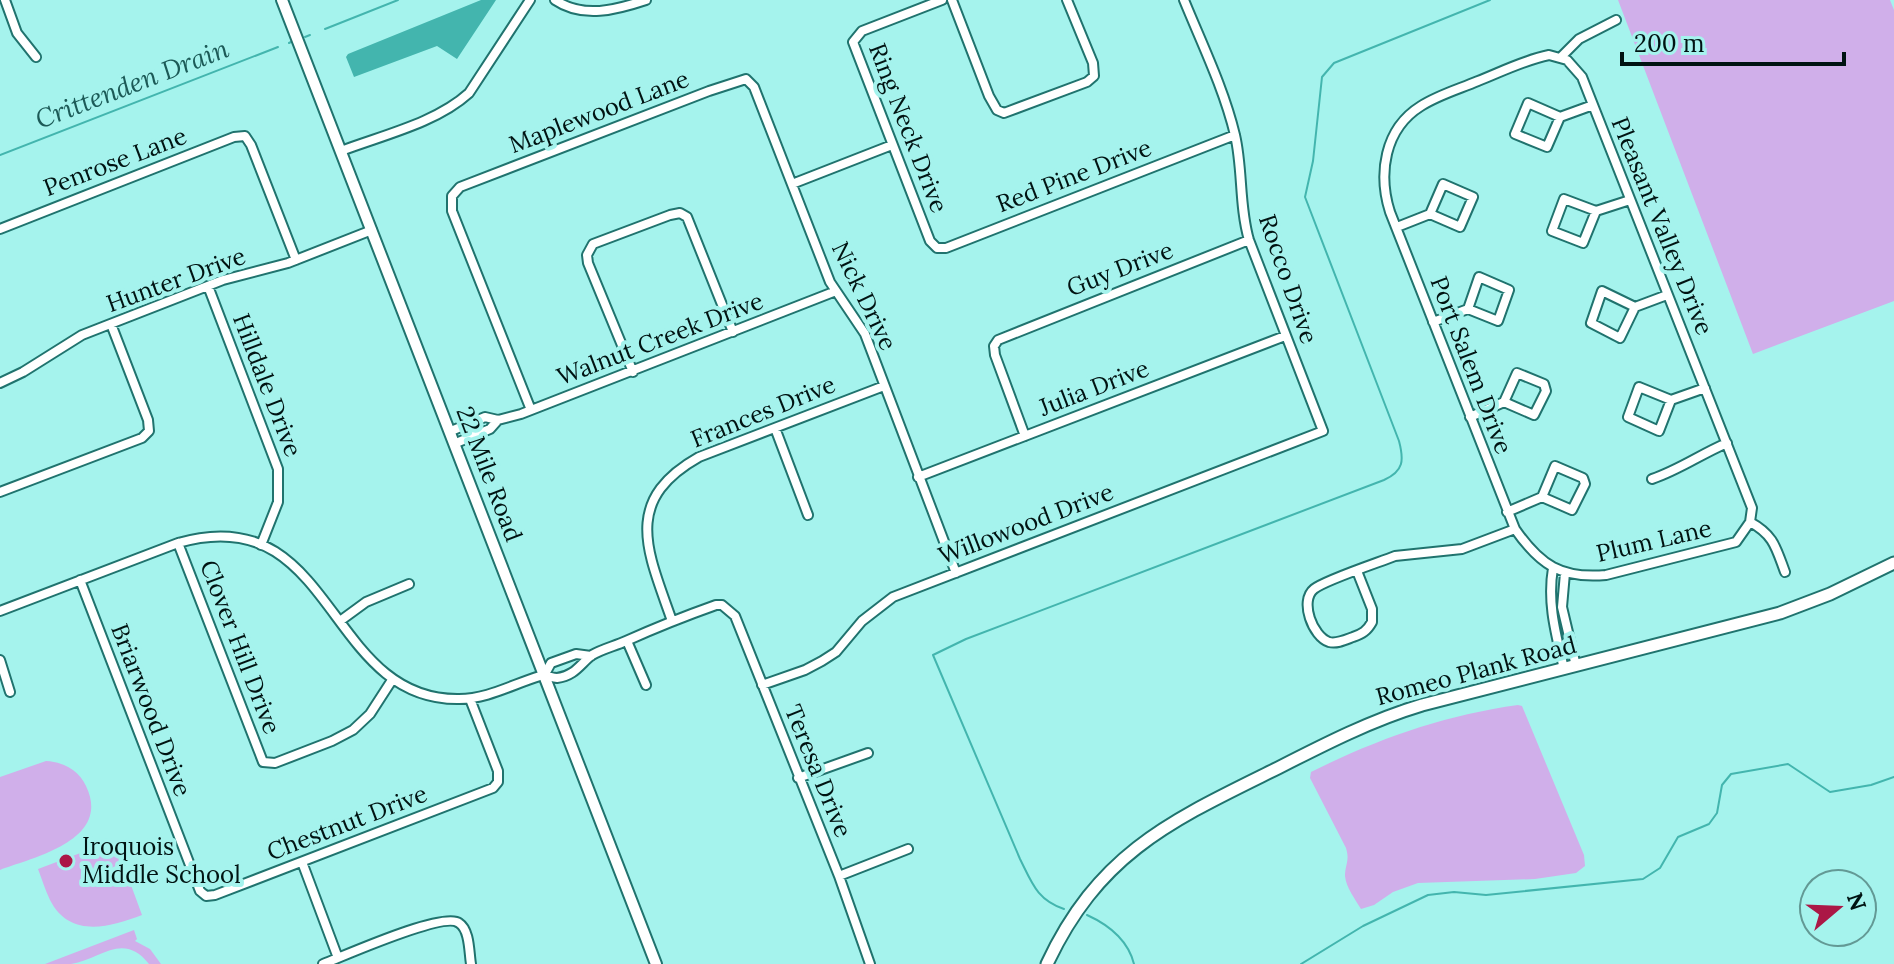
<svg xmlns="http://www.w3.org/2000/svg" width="1894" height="964" viewBox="0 0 1894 964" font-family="Lora,serif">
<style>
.green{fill:#d0afea}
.water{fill:#43b5ae}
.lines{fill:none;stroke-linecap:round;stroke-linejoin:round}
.stream{stroke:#43b5ae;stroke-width:2}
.minor-casing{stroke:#20736e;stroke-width:12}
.tertiary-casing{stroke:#20736e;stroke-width:14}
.secondary-casing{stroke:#20736e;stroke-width:15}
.minor{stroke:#fff;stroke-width:8}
.tertiary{stroke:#fff;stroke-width:10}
.secondary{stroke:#fff;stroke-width:11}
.poi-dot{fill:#ab1746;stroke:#a5f3ed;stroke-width:3}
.labels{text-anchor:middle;stroke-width:8;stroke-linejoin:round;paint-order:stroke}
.street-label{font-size:24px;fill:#001312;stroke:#a5f3ed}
.poi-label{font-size:24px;fill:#001312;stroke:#a5f3ed;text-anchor:start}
.water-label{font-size:26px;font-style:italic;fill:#1c5a57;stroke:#a5f3ed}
</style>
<rect width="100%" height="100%" fill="#a5f3ed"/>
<path class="green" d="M1618 0H1890L1894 10V301L1753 354Z
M1518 705 1522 706 1584 855 1585 866 1576 873 1535 879 1418 883 1393 892 1374 905 1361 909C1355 899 1346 887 1345 876 1345 865 1350 861 1346 848L1310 778 1311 772C1377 739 1445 715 1518 705Z
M46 761C63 762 79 770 86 786 112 840 35 857 0 870V777Z
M107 843 117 847 142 915C110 927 70 939 50 900 45 890 42 879 38 869Z
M134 930 137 939 135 941 150 949 161 964H149C123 931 101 959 71 964 63 964 53 964 45 964Z"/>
<path class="water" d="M481 0H496L457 59 437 46 354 77 346 57 348 54Z"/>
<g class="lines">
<path class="stream" d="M325 29 398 0
M305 37 310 35
M289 43 291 42
M0 155 278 47
M1064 909C1037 900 1032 883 1020 859L933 655 966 639 1384 480C1404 471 1404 460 1399 441L1305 197 1313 161 1322 77 1334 63 1490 0
M1087 915C1109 925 1128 940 1134 964
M1301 964 1363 926 1428 895 1454 892 1486 895 1643 879 1660 868 1678 837 1709 824 1717 813 1722 785 1731 774 1788 764 1830 792 1871 785 1894 777"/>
<g class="minor-casing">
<path id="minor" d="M5 0 17 33 36 57
M555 0C583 19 616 10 646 0
M942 0 862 31 853 42 930 241 937 248H946L1235 135
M952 0 989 96 997 110 1004 113 1087 82 1094 76 1093 63 1067 0
M1549 55 1567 60 1582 77 1752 508 1750 522 1736 542 1606 575C1561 579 1540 565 1515 529L1390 212C1378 174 1384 129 1421 106 1438 95 1459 89 1478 81 1501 72 1524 60 1549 55Z
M1561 57 1579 39 1616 20
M1560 117 1547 147 1515 134 1528 103 1560 117 1593 105
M341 151C383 135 436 123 469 93L530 0
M792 184 892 145
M1596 211 1583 243 1552 231 1564 199 1596 211 1630 200
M1397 227 1430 214 1443 184 1473 197 1460 227 1430 214
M0 229 234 137 245 136 251 145 296 260
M208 286 278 469V502L261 545
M1635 307 1620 338 1591 323 1602 291 1635 307 1667 295
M1433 322 1468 309 1479 277 1509 290 1498 321 1468 309
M633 372 588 263 587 255 593 244 670 215 680 213 687 217 733 332
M0 383 23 372 82 335 223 280 288 263 372 230
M1671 400 1659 431 1628 417 1639 387 1671 400 1705 388
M531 410 452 211V196L460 187 709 91 746 79 754 87 830 282 865 334 956 573
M1470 417 1504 402 1517 373 1544 384 1546 391 1534 415 1504 402
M775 428 808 515
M451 431 485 417 498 420 521 414 836 291
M1025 436 995 355 994 346 998 340 1249 240
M456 443 490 429 498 420
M918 477 1285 336
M1652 479C1679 470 1701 454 1727 443
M0 492 142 438 149 431 148 420 111 324
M1507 512 1542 497 1555 466 1583 478 1585 484 1572 510 1542 497
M1750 522C1774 535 1776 548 1785 572
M178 543 263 762 275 763 332 741 353 730 370 714 392 680
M1553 568C1547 603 1556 634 1564 669
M1357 571 1372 609V622C1367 631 1362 634 1353 637 1345 640 1337 644 1329 642 1313 637 1299 601 1314 589 1325 580 1380 562 1395 556L1462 549 1515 529
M1565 573 1562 607 1576 666
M80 580 200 891 206 896 215 895 493 788 498 782V771L470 699
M0 611 178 543C335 497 325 701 459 699 488 699 513 684 540 676 547 674 551 678 557 678 575 676 581 663 592 655 602 649 615 646 626 641 655 628 685 616 716 605H722L735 616 839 876 870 964
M340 621 366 602 409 584
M672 621C648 552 621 501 699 457L884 386
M627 641 646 685
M0 660 10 692
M545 674 551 663 576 654 591 656
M762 685 805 670 822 661 836 652 862 621 893 597 1323 431 1249 240C1239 206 1243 169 1235 135 1224 89 1202 44 1184 0
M798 778 868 753
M302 862 338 958
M839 876 908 849
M323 964C344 956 444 911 459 923 470 930 469 953 471 964"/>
</g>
<g class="tertiary-casing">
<path id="tertiary" d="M282 0 656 964"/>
</g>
<g class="secondary-casing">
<path id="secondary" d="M1047 964C1100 851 1173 820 1278 768 1325 744 1372 720 1422 705L1780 613 1830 594 1894 563"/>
</g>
<use href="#minor" class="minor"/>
<use href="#tertiary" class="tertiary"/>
<use href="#secondary" class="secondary"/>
</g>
<circle class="poi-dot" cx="66" cy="861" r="8"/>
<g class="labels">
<g class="street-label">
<text transform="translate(599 112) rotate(-21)" y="8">Maplewood Lane</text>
<text transform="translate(908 128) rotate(69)" y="8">Ring Neck Drive</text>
<text transform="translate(115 162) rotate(-21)" y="8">Penrose Lane</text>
<text transform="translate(1074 176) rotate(-21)" y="8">Red Pine Drive</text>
<text transform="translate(1662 226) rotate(68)" y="8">Pleasant Valley Drive</text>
<text transform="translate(1120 269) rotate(-21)" y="8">Guy Drive</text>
<text transform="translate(1288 279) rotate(71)" y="8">Rocco Drive</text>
<text transform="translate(176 280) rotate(-20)" y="8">Hunter Drive</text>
<text transform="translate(864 296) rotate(64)" y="8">Nick Drive</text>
<text transform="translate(660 339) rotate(-21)" y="8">Walnut Creek Drive</text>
<text transform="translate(1471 365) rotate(69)" y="8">Port Salem Drive</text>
<text transform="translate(267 385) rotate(69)" y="8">Hilldale Drive</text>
<text transform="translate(1094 388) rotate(-21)" y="8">Julia Drive</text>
<text transform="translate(763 412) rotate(-22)" y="8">Frances Drive</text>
<text transform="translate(489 474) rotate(69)" y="8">22 Mile Road</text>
<text transform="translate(1026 524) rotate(-21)" y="8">Willowood Drive</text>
<text transform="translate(1654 541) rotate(-13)" y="8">Plum Lane</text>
<text transform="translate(240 647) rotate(69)" y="8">Clover Hill Drive</text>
<text transform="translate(1476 671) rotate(-15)" y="8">Romeo Plank Road</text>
<text transform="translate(151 710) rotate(69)" y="8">Briarwood Drive</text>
<text transform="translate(818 771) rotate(68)" y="8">Teresa Drive</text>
<text transform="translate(347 823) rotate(-21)" y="8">Chestnut Drive</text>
</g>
<g class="poi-label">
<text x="82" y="855">Iroquois<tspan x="82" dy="28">Middle School</tspan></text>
</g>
<g class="water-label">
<text transform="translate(132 84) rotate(-21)" y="9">Crittenden Drain</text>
</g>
</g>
<g transform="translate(1838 908) rotate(71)"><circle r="38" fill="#a5f3ed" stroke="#639995" stroke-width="2"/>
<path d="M0-6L14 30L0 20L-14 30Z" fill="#ab1746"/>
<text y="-12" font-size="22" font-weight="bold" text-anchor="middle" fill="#001312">N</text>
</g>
<path d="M1622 52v12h222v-12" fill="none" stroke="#001312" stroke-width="4"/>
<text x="1634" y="52" font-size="24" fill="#001312" stroke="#a5f3ed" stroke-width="6" paint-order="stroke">200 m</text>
</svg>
